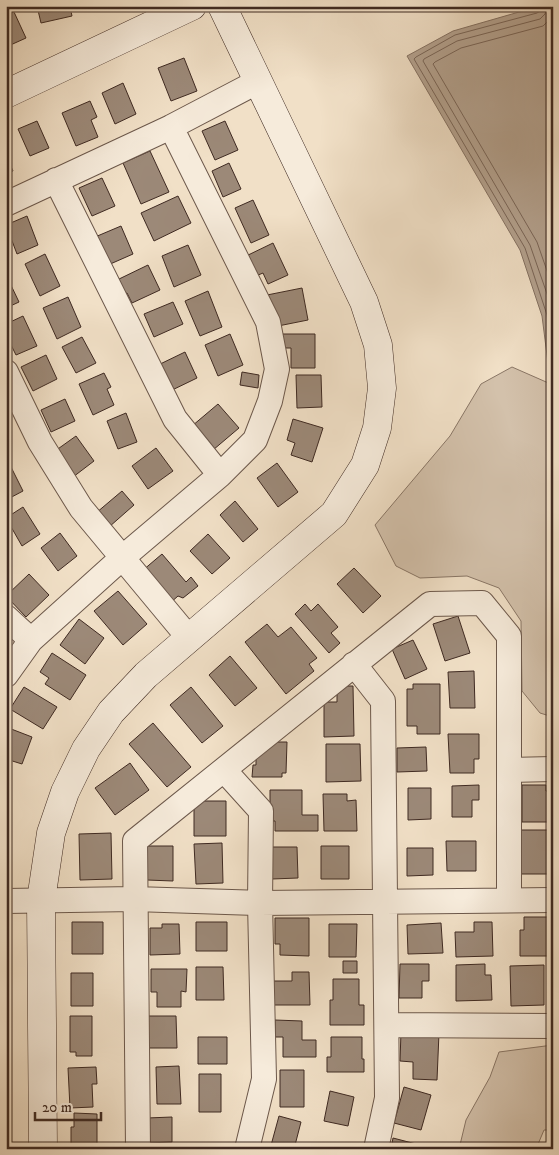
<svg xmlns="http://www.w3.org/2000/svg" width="559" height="1155" viewBox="0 0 559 1155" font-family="'IM FELL DW Pica',serif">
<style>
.green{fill:#d3c1ab;stroke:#897666}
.water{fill:#b4a28f;stroke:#857263}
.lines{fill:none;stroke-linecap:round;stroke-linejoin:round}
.shore{stroke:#7a6658;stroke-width:1}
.building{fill:#9c8978;stroke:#3f2a22}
.street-casing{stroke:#6c584b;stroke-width:26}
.secondary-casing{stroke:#3f2a22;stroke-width:29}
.street{stroke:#f6ebdb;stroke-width:24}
.secondary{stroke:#f6ebdb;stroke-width:28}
</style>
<rect width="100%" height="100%" fill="#f1e0c7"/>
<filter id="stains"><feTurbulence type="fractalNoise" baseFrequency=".004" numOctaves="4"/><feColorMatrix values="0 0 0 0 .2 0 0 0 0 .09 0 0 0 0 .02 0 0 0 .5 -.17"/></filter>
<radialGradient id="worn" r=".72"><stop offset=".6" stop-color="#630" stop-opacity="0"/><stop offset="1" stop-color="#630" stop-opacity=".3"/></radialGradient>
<path class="green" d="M512 367 553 385V717L540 713 522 691 521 621 499 588 467 576 420 578 396 566 375 525 450 436 481 384Z
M553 1045V1130H544L536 1149H459L466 1120 490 1077 499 1052Z"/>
<path class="water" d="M548 6H553V373L549 371 542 316 520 250 407 56 453 31 519 12Z"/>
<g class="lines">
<path class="shore" d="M541 6 540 11 537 13 455 35 416 57 414 59 525 248 547 315 553 360
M547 6 545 14 540 19 457 41 424 59 423 61 530 245 553 311
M553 16 543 26 461 48 435 62 433 64 537 242 553 288"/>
</g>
<path class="building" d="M37 6H74L70 7 72 16 41 23Z
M14 12 26 38 6 47V15Z
M184 58 197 91 171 101 158 68Z
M123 83 136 114 115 124 102 93Z
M90 101 97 117 91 120 98 137 76 146 62 113Z
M37 121 49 148 30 156 18 129Z
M225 121 238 150 215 160 202 131Z
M150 151 169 192 141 204 123 163Z
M6 155 13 171 6 174Z
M229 163 241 189 223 197 212 171Z
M102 178 115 206 92 216 79 188Z
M178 196 191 223 154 241 141 213Z
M253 200 269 235 251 243 235 208Z
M27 216 38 245 17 254 6 225Z
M121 226 133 254 108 265 95 237Z
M273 243 288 275 268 284 263 273 251 278 242 258Z
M188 245 201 275 174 287 162 256Z
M45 254 60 286 40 296 25 264Z
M148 265 160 290 132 303 127 293 124 294 117 280Z
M6 279H8L19 302 6 308Z
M302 288 308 320 273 327 267 295Z
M208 291 222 327 200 336 185 301Z
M68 297 81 327 57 339 43 308Z
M173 302 183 324 154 337 144 314Z
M23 316 37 346 16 355 6 335V324Z
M230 334 243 365 218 376 205 345Z
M280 334H315V368H291V348H280Z
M82 337 96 363 76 373 62 347Z
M185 352 197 378 166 393 154 367Z
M46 355 57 379 33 391 21 367Z
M242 372 259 375 258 388 240 385Z
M104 373 111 387 107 389 114 405 93 415 79 384Z
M296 375H321L322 407 297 408Z
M65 399 75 421 51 432 41 410Z
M218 404 239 428 213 450 192 426Z
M126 413 137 442 118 449 107 421Z
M293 419 323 428 312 462 291 455 295 443 287 440Z
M76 436 94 461 73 477 55 451Z
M156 448 173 471 148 489 132 466Z
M9 463 23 491 6 500V464Z
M277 463 298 492 278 507 257 478Z
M122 491 134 505 109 527 96 513Z
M235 501 258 529 243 542 220 515Z
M23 507 40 534 22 546 6 518Z
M60 533 77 556 58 571 41 548Z
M208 534 230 558 212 574 190 551Z
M162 554 186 582 191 577 198 586 183 598 178 596 169 604 142 571Z
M354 568 381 596 363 613 337 584Z
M29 574 49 595 26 617 6 596Z
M118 591 147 624 123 645 94 611Z
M305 604 311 611 318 604 338 627 331 633 340 643 329 653 295 614Z
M458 616 470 653 445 661 433 624Z
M79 619 104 638 85 664 60 645Z
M267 624 278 637 291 627 317 658 309 664 314 671 286 694 245 642Z
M413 640 427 669 405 679 392 649Z
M52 653 86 675 70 700 45 684 49 678 40 672Z
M230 656 257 688 235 706 209 675Z
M474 671 475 708H450L448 672Z
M413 684H440V734H417V726H407V689H413Z
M337 686H353L354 736 324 737V702H337Z
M24 687 57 707 43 729 10 709Z
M191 687 223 726 202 743 170 705Z
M153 723 191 767 167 787 129 744Z
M6 727 32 737 22 764 6 759Z
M448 734H479V759H474V773H450Z
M263 742H287L286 773H282V777H252L253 765H256V751Z
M326 744H360L361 781 326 782Z
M426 747 427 771 397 772V748Z
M130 763 149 790 115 815 95 788Z
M479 785V800H472V817H452V786Z
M522 785H546V791H553V822H522Z
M408 788H431V819L408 820Z
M270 790H302V815H318V831H275V821H270Z
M323 794H347V801L356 800 357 831H324Z
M194 801H226V836H194Z
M517 830H553V874H517Z
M111 833 112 879 80 880 79 834Z
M446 841H476V871H447Z
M222 843 223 883 196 884 194 844Z
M147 846H173V881L147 880Z
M321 846H349V879H321Z
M272 847H297L298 878 272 879Z
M407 848H433V875L407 876Z
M524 917H553V956H520V930H524Z
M275 918H309V956L280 955V944H275Z
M72 922H103V954H72Z
M196 922H227V951H196Z
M474 922H492L493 956 456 957 455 932H474Z
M441 923 443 953 408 954 407 925Z
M162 924H179L180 954 150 955V928H162Z
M329 924H357L356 957H329Z
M343 961H357V973H343Z
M400 964H429V981H422V998H399Z
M485 964V975H491L492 1000 456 1001V965Z
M544 965V1005L511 1006 510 966Z
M196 967H223L224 1000H196Z
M151 969H187L186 992 181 991V1007H157V992H151Z
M292 972H309L310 1005H269V981H292Z
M71 973H93V1006H71Z
M333 979H359V1005H364V1025H330V1000H333Z
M70 1016H92V1056H76V1052H70Z
M147 1016H176L177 1048H147Z
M275 1020 302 1021V1040H316V1057H283V1037H275Z
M401 1032 439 1033 437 1080 413 1079V1062L400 1061Z
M198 1037H227V1064H198Z
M331 1037H362V1059H364V1072H327V1057H331Z
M179 1066 181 1104H157L156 1067Z
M96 1067 97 1084H92L93 1107 70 1108 68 1068Z
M280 1070H304V1107H280Z
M199 1074H221V1112H199Z
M404 1087 431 1095 421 1130 394 1123Z
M330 1091 354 1097 348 1126 324 1121Z
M74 1113 97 1114V1149H71V1127H74Z
M279 1116 301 1122 294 1149H270Z
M172 1117V1142L147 1143V1118Z
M393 1138 420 1145 419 1149H391Z"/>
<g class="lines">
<g class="street-casing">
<path id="street" d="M56 180 175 419 220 475
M6 204 171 127 257 82
M6 372 40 442 81 508 189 638
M6 617 31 640
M354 664 383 701 387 1098 376 1149
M6 675 31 640 122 558 220 475 255 440 270 401 277 369 268 322 171 127
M224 770 261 811 260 903 264 1079 247 1149
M509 770 553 769
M6 901 134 899 260 903 553 900
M388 1025 553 1026
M138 1149 135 841 430 604 482 603 509 636V900"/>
</g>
<g class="secondary-casing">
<path id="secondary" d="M6 94 192 6
M43 1149 41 900 51 833 65 792 86 749 111 712 146 675 334 514 365 465 377 428 382 388 378 345 364 302 222 6"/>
</g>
<use href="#street" class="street"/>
<use href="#secondary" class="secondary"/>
</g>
<rect width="559" height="1155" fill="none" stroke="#f1e0c7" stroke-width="25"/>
<rect x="8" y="8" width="544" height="1140" fill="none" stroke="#3f2a22" stroke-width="2.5"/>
<rect x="12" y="12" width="534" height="1130" fill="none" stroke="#3f2a22"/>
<path d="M35 1112v8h66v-8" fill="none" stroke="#3f2a22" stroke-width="2.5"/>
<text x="42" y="1112" font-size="15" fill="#3f2a22" stroke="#f6ebdb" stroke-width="4" paint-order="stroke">20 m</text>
<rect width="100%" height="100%" filter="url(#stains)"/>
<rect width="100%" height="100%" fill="url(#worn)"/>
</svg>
